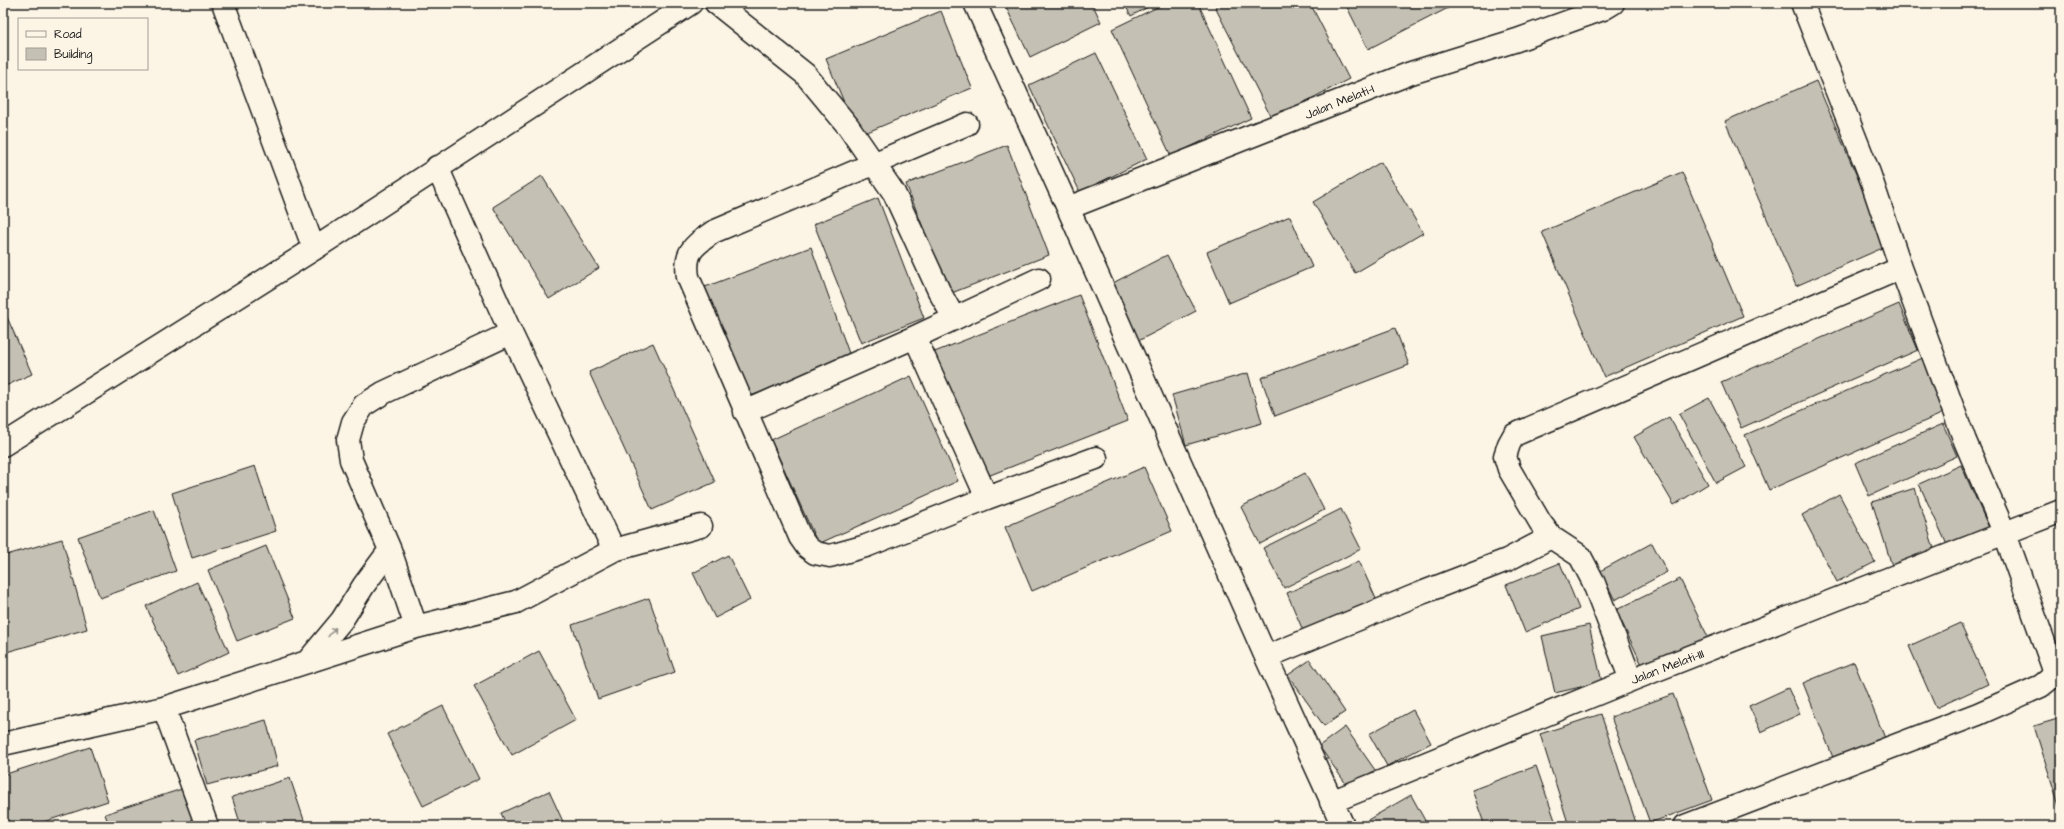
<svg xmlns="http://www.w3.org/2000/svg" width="2064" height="829" viewBox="0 0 2064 829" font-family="'Architects Daughter',sans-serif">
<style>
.building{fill:#c4c0b3;stroke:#1c1c1c}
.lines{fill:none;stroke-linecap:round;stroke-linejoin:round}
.minor-casing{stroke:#1c1c1c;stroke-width:25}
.minor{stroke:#fcf5e5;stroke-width:22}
.oneway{stroke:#97938b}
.labels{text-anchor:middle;stroke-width:3.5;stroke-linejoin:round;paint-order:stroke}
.street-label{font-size:13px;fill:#1c1c1c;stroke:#fcf5e5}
</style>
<rect width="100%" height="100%" fill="#fcf5e5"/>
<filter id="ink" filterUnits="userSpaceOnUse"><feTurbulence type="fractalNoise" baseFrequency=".025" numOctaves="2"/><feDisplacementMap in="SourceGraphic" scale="8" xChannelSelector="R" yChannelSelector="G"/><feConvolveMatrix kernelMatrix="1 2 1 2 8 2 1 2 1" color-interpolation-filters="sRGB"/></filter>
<g filter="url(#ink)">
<path class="building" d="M1004 3H1092L1101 22 1030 57Z
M1124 3H1156L1131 16Z
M1166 3H1198L1251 118 1171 156 1112 29Z
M1223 3H1310L1349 79 1272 119 1215 7Z
M1345 3H1448L1450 7 1368 49Z
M941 11 972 88 858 136 826 59Z
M1096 53 1147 159 1080 192 1029 85Z
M1816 81 1887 246 1796 286 1725 121Z
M1007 145 1049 255 949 294 906 184Z
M1381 162 1423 233 1355 273 1313 202Z
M1682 172 1743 316 1604 377 1542 232Z
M542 176 599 268 549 299 493 207Z
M878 198 924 318 861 343 814 224Z
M1290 216 1312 267 1229 303 1207 252Z
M811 247 851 359 745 398 705 287Z
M1167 255 1196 311 1136 342 1107 286Z
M1079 295 1128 421 980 479 932 353Z
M1899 304 1918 350 1741 428 1721 382Z
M3 308 32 374 3 387Z
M1395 328 1409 365 1275 416 1261 378Z
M653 343 715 482 652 510 589 372Z
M1925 357 1948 411 1769 490 1745 435Z
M1248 373 1262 423 1186 445 1172 395Z
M911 376 958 481 818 544 771 440Z
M1709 398 1746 467 1716 483 1679 414Z
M1669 417 1708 484 1674 505 1634 437Z
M1943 424 1957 456 1869 496 1855 463Z
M1961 465 1990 530 1949 549 1919 484Z
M255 466 276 531 192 558 172 493Z
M1144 467 1172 531 1032 591 1005 527Z
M1305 473 1324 510 1260 544 1241 507Z
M1915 488 1936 555 1893 569 1872 502Z
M1839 494 1875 562 1837 582 1802 515Z
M1341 509 1361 549 1284 588 1263 548Z
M154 510 176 571 100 598 78 537Z
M62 539 87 629 3 653V556Z
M1652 543 1667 572 1615 600 1600 571Z
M266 546 295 618 237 641 208 570Z
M728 555 750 600 715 618 693 573Z
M1359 561 1377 601 1304 633 1287 593Z
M1560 563 1579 609 1525 632 1506 585Z
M1680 579 1708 637 1644 669 1616 610Z
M197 582 229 652 178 676 146 606Z
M649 598 675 672 598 699 572 625Z
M1960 623 1988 684 1936 708 1909 646Z
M1589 625 1602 682 1555 693 1542 636Z
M539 651 576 720 512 755 474 686Z
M1310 660 1345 712 1324 726 1288 675Z
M1854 662 1887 743 1836 765 1803 683Z
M1788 688 1800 714 1761 732 1749 706Z
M1673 694 1712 800 1650 823 1611 717Z
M443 706 479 779 423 806 387 734Z
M1413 710 1431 743 1387 766 1369 734Z
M1601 714 1637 826H1569L1540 734Z
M2061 718V812L2034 726Z
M266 720 278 766 207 785 194 740Z
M1345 727 1375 770 1349 788 1319 746Z
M90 747 108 801 31 826H3V775Z
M1536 766 1557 826H1485L1472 790Z
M290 778 306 826H241L232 797Z
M188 787 200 826H109L105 814Z
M549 791 565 826H507L501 813Z
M1411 795 1428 826H1369L1366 821Z
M98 820 100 826H81Z
M663 820 665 826H647Z"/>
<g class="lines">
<g class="minor-casing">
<path id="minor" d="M223 3 314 249
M716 3 805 74 848 126 894 193 939 291 954 318
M975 3 1068 208 1266 657 1343 826
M967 124 713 232C694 246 684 251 688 277L800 537 807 547 815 553 830 556 866 546 987 498 1096 458
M437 167 511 333 614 550
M1068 208 1411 73 1517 40 1603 9 1613 3
M915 337 987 498
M745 412 915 337 1039 279
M3 445 314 249 691 3
M416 627 390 550 351 460 348 440 353 422 364 405 383 393 511 333
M1266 657 1424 592 1507 560 1551 537
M307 662 342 620 364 585 390 550
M1631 680 1593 581 1580 556 1551 537 1540 522 1509 469 1505 456 1509 444 1514 435 1901 268
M164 708 207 826
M3 744 164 708 416 627 516 602 614 550 701 526
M1331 802 1631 680 2061 511
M1685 826 1978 714 2041 686 2051 678 2054 670 2005 534 1965 441 1901 268 1869 173 1802 3"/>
</g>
<use href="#minor" class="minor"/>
</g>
<defs><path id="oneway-shaft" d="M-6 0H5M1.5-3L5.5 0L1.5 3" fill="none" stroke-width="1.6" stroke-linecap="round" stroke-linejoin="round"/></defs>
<use class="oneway" href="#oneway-shaft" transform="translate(332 632) rotate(-50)"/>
</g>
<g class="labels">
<g class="street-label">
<text transform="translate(1339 101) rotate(-22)" y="5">Jalan Melati-I</text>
<text transform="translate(1667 666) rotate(-21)" y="5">Jalan Melati-III</text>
</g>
</g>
<rect width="2064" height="829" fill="none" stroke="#fcf5e5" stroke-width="16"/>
<rect x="8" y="8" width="2048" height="813" fill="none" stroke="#1c1c1c" stroke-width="1.5" filter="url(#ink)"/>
<rect x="18" y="18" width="130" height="52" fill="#fcf5e5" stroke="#a29e95"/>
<rect x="26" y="31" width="20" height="6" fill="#fcf5e5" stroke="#a29e95"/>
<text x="54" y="38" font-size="12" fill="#1c1c1c">Road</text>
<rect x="26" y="48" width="20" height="12" fill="#c4c0b3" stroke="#a29e95"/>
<text x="54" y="58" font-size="12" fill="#1c1c1c">Building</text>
</svg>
